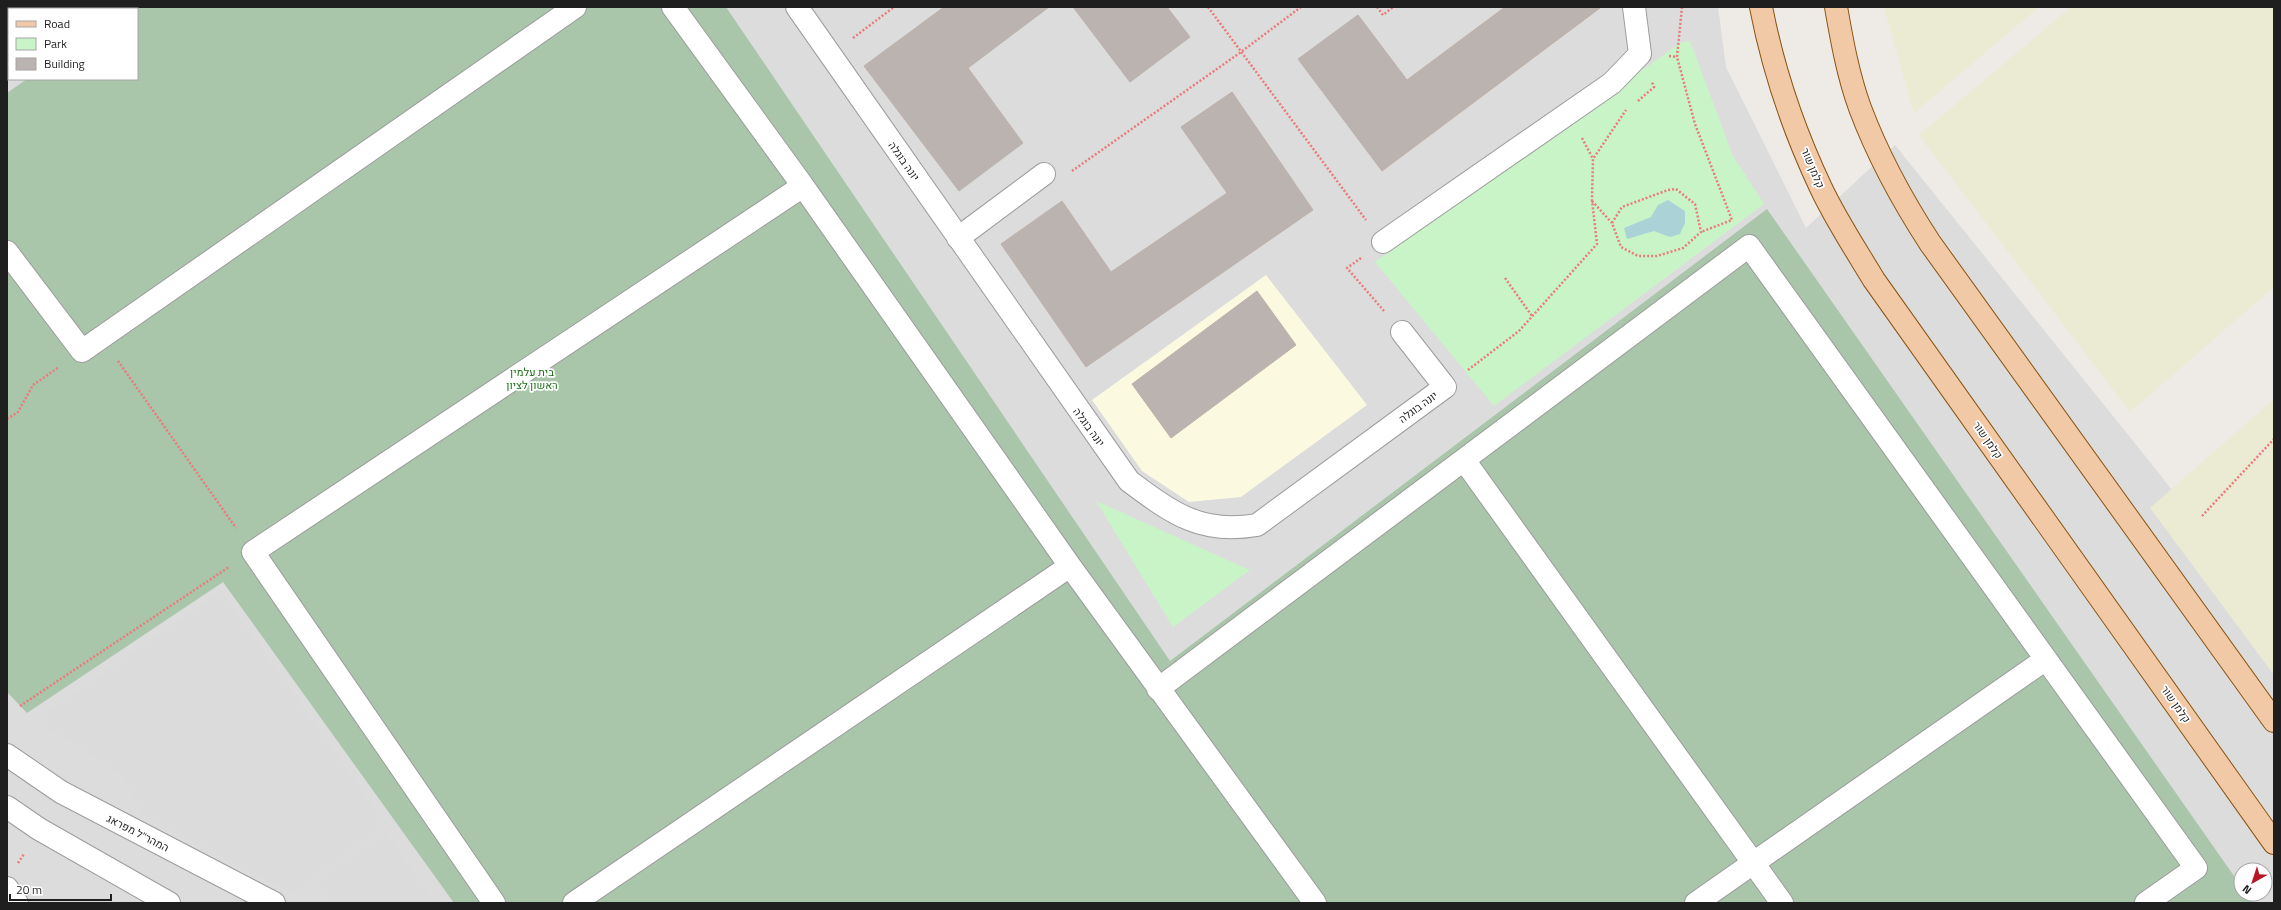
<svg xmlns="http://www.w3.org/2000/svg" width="2281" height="910" viewBox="0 0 2281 910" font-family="'Titillium Web',Heebo,sans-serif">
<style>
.residential{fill:#dcdcdc;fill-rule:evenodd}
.education{fill:#fcf9e1}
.farmland{fill:#ebead3}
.cemetery{fill:#a9c5aa}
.park{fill:#c9f4c7}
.parking{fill:#dbdbdb}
.water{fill:#abd3d7}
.building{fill:#bbb3af;stroke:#beb0aa}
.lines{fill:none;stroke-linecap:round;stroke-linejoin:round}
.minor-casing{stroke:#9c9c9c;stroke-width:24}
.major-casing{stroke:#895310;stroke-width:24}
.path{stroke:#eb7a7b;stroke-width:2.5;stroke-dasharray:2 2;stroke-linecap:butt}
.minor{stroke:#fff;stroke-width:22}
.major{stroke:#f2c9a7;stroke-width:22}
.labels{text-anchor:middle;stroke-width:3.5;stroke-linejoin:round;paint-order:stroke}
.street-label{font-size:11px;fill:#1f1f1f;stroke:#fff}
.park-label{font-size:11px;fill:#1a7217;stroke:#fff}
</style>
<rect width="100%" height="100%" fill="#eeeae6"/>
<path class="residential" d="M7 7H1718L1726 67 1806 228 1895 145 2158 472 2274 625V903H7ZM9 9H137V79H9ZM2241 870H2265V894H2241Z"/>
<path class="education" d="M1266 275 1367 405 1241 497 1189 502 1142 471 1092 400Z"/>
<path class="farmland" d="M1884 7H2039L1914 113Z
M2071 7H2274V287L2130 412 1919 135Z
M2274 399V675L2150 508Z"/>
<path class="cemetery" d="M130 7H726L1170 661 1767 209 2241 886V894H2247L2253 903H454L223 582 27 713 7 692V93L27 79H137V9H127Z"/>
<path class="park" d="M1690 41 1733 156 1764 204 1494 406 1375 262 1680 43Z
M1096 501 1250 570 1173 627Z"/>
<path class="parking" d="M221 591 387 826 292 894 144 816 123 776 36 720Z
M385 831 436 903H335L310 885Z"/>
<path class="water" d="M1668 200 1685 211V223L1680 234 1670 237 1654 231 1627 239 1624 228 1651 217 1658 205Z"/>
<path class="building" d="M944 7H1049L968 68 1023 143 959 191 864 66Z
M1073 7H1167L1190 37 1130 82Z
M1505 7 1600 8 1382 171 1298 59 1358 15 1407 80Z
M1232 92 1313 210 1086 367 1001 244 1062 201 1111 272 1227 193 1181 127Z
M1257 291 1296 345 1171 438 1132 384Z"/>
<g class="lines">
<g class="minor-casing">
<path id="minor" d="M797 7 1129 481C1172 513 1201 535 1257 525L1445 387 1402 332
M33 9 36 7
M7 28 9 26
M803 186 1070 566 1315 903
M958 238 1044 174
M1383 242 1612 83 1640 54 1634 7
M7 252 82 351 575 7
M1464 460 1782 903
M1158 689 1749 246 2196 868 2146 903
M7 755 61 792 274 903
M7 807 39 829 169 903
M7 888 17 903
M494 903 253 552 803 186 673 7
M574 903 1070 566
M1696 903 2046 659"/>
</g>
<g class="major-casing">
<path id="major" d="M1761 7C1773 69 1794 131 1821 188 1836 220 1856 250 1874 280L2274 843
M1836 7C1842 41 1848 75 1860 108 1878 156 1902 200 1930 243L2274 721"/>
</g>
<path class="path" d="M1208 7 1366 220
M1377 7 1383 15 1393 7
M1682 7 1677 57 1695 124 1732 220 1701 232
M853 38 894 7
M1669 56 1677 57
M1638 101 1654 87 1652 82
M1582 138 1593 159
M1072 171 1241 52 1301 7
M1676 189 1695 204 1701 232 1683 248 1657 256H1638L1621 247 1612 223 1622 207 1668 190Z
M1592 201 1612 223
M1361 258 1347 268 1384 311
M1505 278 1532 316
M118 361 236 528
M1468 370 1519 331 1597 244 1592 200 1593 159 1626 110
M7 419 18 412 33 385 59 367
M2202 516 2274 439
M20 706 229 567
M18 863 24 854"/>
<use href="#minor" class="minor"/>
<use href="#major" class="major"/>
</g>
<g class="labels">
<g class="street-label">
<text transform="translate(904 161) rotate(55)" y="4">יונה בוגלה</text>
<text transform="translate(1813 168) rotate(67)" y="4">קלמן שור</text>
<text transform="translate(1418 407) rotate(-36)" y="4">יונה בוגלה</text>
<text transform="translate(1089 427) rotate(54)" y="4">יונה בוגלה</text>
<text transform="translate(1988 440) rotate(55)" y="4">קלמן שור</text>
<text transform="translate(2176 704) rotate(55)" y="4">קלמן שור</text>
<text transform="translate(138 833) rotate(27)" y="4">המהר"ל מפראג</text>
</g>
<g class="park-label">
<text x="532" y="376">בית עלמין<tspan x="532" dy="13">ראשון לציון</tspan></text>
</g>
</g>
<rect width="2281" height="910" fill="none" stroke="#1f1f1f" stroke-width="16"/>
<rect x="8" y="8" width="130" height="72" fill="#ffffff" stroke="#a5a5a5"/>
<rect x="16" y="21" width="20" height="6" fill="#f2c9a7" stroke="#a5a5a5"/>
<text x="44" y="28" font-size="12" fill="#1f1f1f">Road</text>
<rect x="16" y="38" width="20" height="12" fill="#c9f4c7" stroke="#a5a5a5"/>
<text x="44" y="48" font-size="12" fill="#1f1f1f">Park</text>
<rect x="16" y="58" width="20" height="12" fill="#bbb3af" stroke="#a5a5a5"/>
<text x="44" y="68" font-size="12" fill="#1f1f1f">Building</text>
<g transform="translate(2253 882) rotate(219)"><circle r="19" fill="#ffffff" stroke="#a5a5a5"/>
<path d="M0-3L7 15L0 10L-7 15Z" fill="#b81528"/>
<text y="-6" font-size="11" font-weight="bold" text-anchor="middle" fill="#1f1f1f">N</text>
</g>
<path d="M10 894v6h101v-6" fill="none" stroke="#1f1f1f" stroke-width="2"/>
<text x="16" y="894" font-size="12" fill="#1f1f1f" stroke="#ffffff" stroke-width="3" paint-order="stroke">20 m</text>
</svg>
